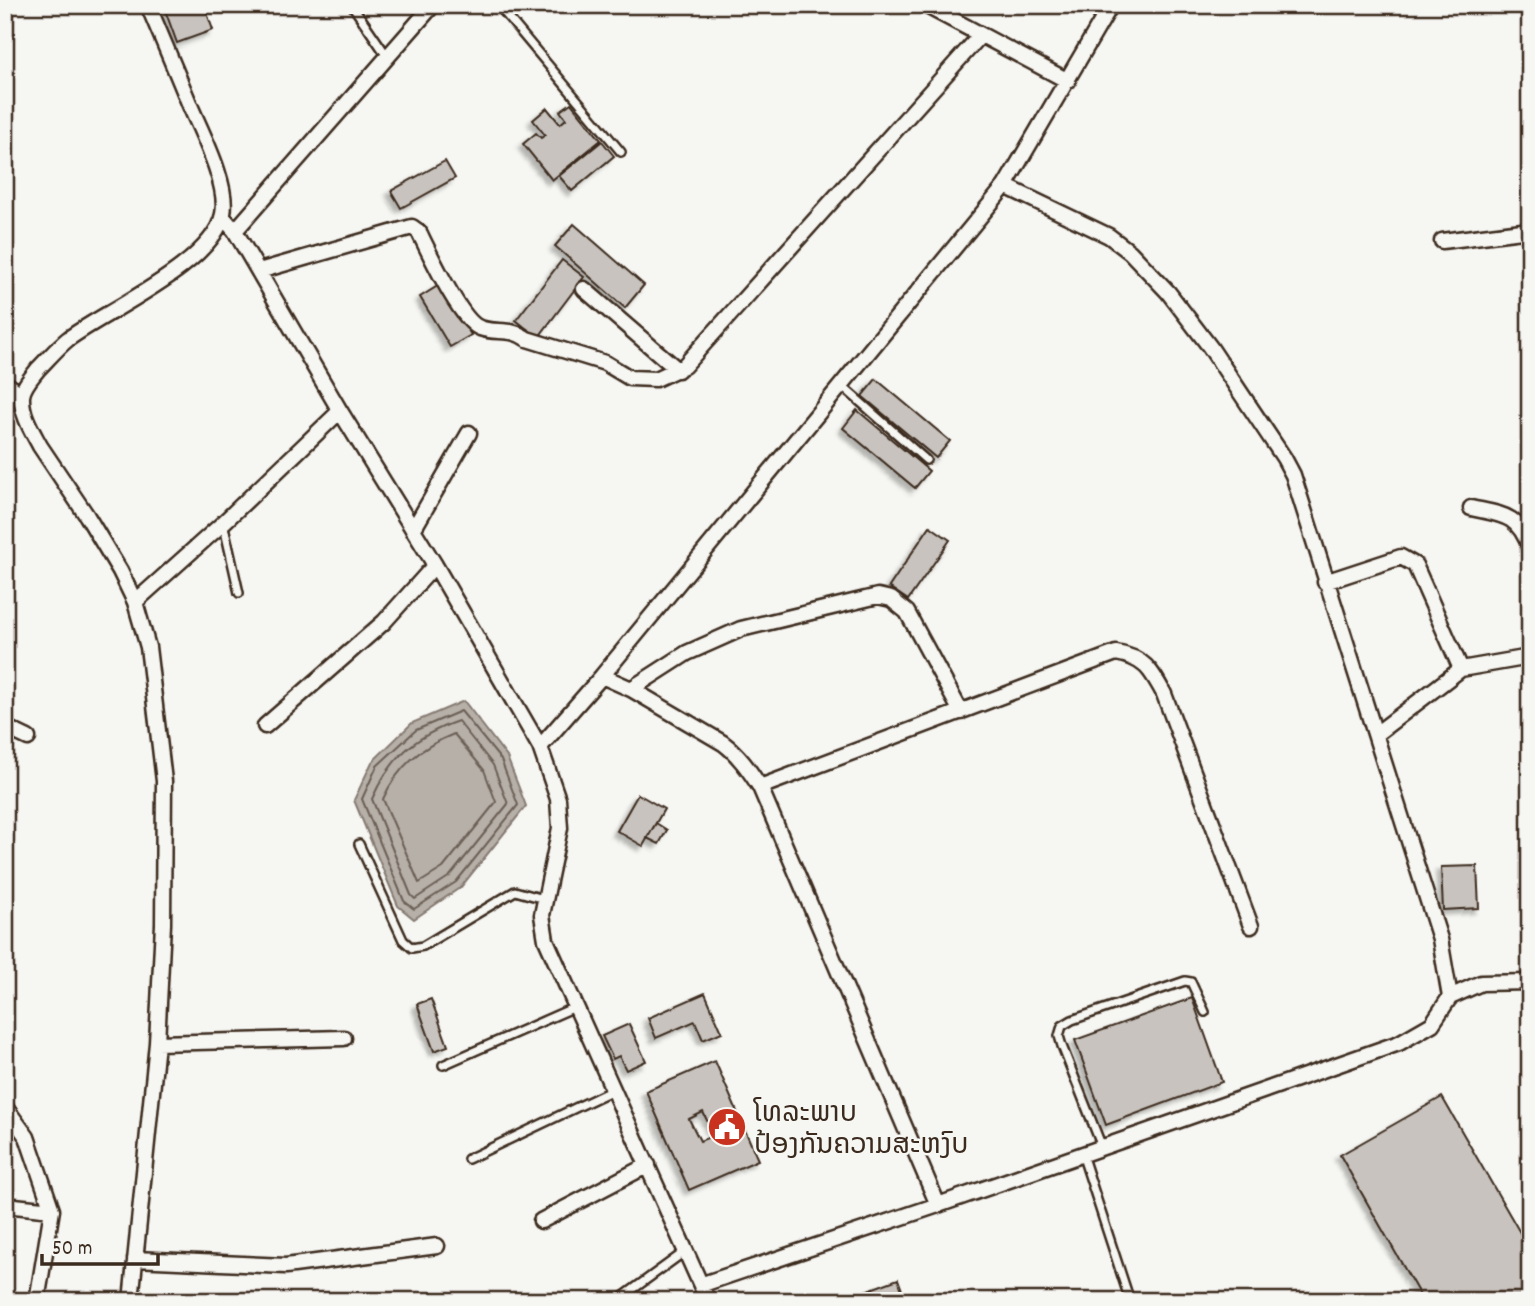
<svg xmlns="http://www.w3.org/2000/svg" width="1535" height="1306" viewBox="0 0 1535 1306" font-family="Dekko,'Noto Sans Lao',sans-serif">
<style>
.water{fill:#b6b0a9;stroke:#857a71;stroke-width:2}
.lines{fill:none;stroke-linecap:round;stroke-linejoin:round}
.shore{stroke:#6c6056;stroke-width:2}
.building{fill:#c8c3be;stroke:#3b2a1e;stroke-width:2;fill-rule:evenodd;filter:url(#shadow)}
.lane-casing{stroke:#3b2a1e;stroke-width:12}
.street-casing{stroke:#3b2a1e;stroke-width:19}
.lane{stroke:#f6f6f2;stroke-width:7}
.street{stroke:#f6f6f2;stroke-width:14}
.labels{text-anchor:middle;stroke-width:5;stroke-linejoin:round;paint-order:stroke}
.poi-label{font-size:28px;fill:#3b2a1e;stroke:#f6f6f2;text-anchor:start}
</style>
<defs>
<filter id="shadow"><feDropShadow dx="-4.5" dy="4.5" stdDeviation="2" flood-color="#0004"/></filter>
</defs>
<rect width="100%" height="100%" fill="#f6f6f2"/>
<filter id="ink" filterUnits="userSpaceOnUse"><feTurbulence type="fractalNoise" baseFrequency=".0143" numOctaves="2"/><feDisplacementMap in="SourceGraphic" scale="14" xChannelSelector="R" yChannelSelector="G"/><feConvolveMatrix kernelMatrix="1 2 1 2 8 2 1 2 1" color-interpolation-filters="sRGB"/></filter>
<g filter="url(#ink)">
<path class="water" d="M464 701 507 757 526 806 461 887 414 919 398 906 354 800 372 762 412 723Z"/>
<g class="lines">
<path class="shore" d="M461 711 501 760 518 805 456 882 414 909 404 901 362 799 377 766 416 730Z
M458 721 493 765 508 804 450 876 415 899 411 895 372 799C390 758 415 736 458 721Z
M454 734 484 770 496 802 443 868 419 883 383 799C398 766 421 747 454 734Z"/>
</g>
<path class="building" d="M177 5H204L213 30 177 43 165 10Z
M571 103 601 140 552 180 523 144 536 133 541 138 545 135 533 120 547 108 560 124 566 119 560 111Z
M602 141 614 156 572 191 559 176Z
M445 161 455 178 401 208 391 191Z
M574 224 644 285 625 308 555 246Z
M562 260 584 277 538 338 516 320Z
M441 284 471 335 450 347 420 297Z
M876 379 950 441 936 458 862 396Z
M857 410 929 471 915 488 843 428Z
M930 526 950 540 908 600 889 587Z
M638 794 664 809 643 846 617 831Z
M656 823 667 830 659 844 647 838Z
M1477 866 1479 908 1443 910 1441 867Z
M705 993 722 1032 703 1040 695 1021 656 1038 648 1018Z
M1192 998 1222 1082 1106 1125 1075 1040Z
M431 999 448 1046 434 1051 417 1004Z
M629 1024 646 1061 626 1070 619 1056 613 1059 602 1036Z
M715 1061 758 1160 689 1190 646 1091ZM703 1112 714 1135 700 1141 689 1119Z
M1442 1097 1530 1250V1301H1423L1340 1155Z
M898 1279 906 1301H838Z"/>
<g class="lines">
<g class="lane-casing">
<path id="lane" d="M352 5 387 56
M498 5 621 152
M841 385 926 460
M223 522 239 593
M359 844 403 940 412 948 423 946 515 891 544 899
M443 1065 575 1007
M1102 1147 1062 1046 1059 1036 1062 1026 1072 1020 1185 981 1191 982 1205 1012
M1082 1154 1130 1301
M468 1159 613 1090
M617 1301 687 1250"/>
</g>
<g class="street-casing">
<path id="street" d="M925 5 1068 81
M223 217 235 231 340 411 435 565 540 747 558 799 560 828 542 915 546 940 708 1301
M235 231 433 5
M1442 241 1530 230
M259 271 412 227 419 232C429 252 461 322 480 328 496 334 511 327 527 339L605 363 630 378 656 379 684 366 980 36
M584 289 678 370
M5 383 22 395
M1471 508C1503 515 1518 514 1530 548
M413 530 469 433
M1325 582 1401 557 1415 565 1461 669
M135 602 221 525 340 411
M602 676 631 689 723 743C739 755 749 770 760 787L938 1205
M631 689 687 653 741 629 878 596 891 599 907 612 961 712
M265 726 384 622 435 565
M5 727 28 738
M1376 734 1461 669 1530 657
M540 747 602 676 1005 186 1111 5
M760 787 1116 653C1145 658 1151 670 1164 694L1251 926
M1450 997 1481 983 1530 982
M157 1043 344 1038
M5 1107 27 1137 52 1210 37 1301
M5 1205 52 1210
M541 1221 648 1165
M135 1259 286 1266 437 1246
M703 1284 938 1205 1399 1043 1432 1024 1450 997 1440 939 1293 475 1284 458 1210 347 1168 292 1130 252 1109 236 1005 186
M131 1301 157 1043 163 924 164 781 148 647 135 602 120 571 87 516 40 446C32 431 21 414 22 396 23 386 32 377 38 369 48 359 57 348 68 339 107 310 213 264 223 214 229 184 201 132 189 103 176 71 162 38 148 5"/>
</g>
<use href="#lane" class="lane"/>
<use href="#street" class="street"/>
</g>
</g>
<defs>
<g id="civic-disc" transform="scale(2.0125)"><circle r="9.5" fill="#c8321e" stroke="#f6f6f2"/><path d="M-.6-6.5H3V-4.5H.6V-3L4-1V1h2V6H-6V1h2V-1L-.6-3ZM-1.2 2.5V6h2.4V2.5Z" fill="#fff"/></g>
</defs>
<g fill-rule="evenodd">
<use href="#civic-disc" x="727" y="1127"/>
</g>
<g class="labels">
<g class="poi-label">
<text x="754" y="1121">ໂທລະພາບ<tspan x="754" dy="32">ປ້ອງກັນຄວາມສະຫງົບ</tspan></text>
</g>
</g>
<rect width="1535" height="1306" fill="none" stroke="#f6f6f2" stroke-width="28"/>
<rect x="14" y="14" width="1507" height="1278" fill="none" stroke="#3b2a1e" stroke-width="2.5" filter="url(#ink)"/>
<path d="M42 1254v10h116v-10" fill="none" stroke="#3b2a1e" stroke-width="3.5"/>
<text x="52" y="1254" font-size="21" fill="#3b2a1e" stroke="#f6f6f2" stroke-width="5" paint-order="stroke">50 m</text>
</svg>
